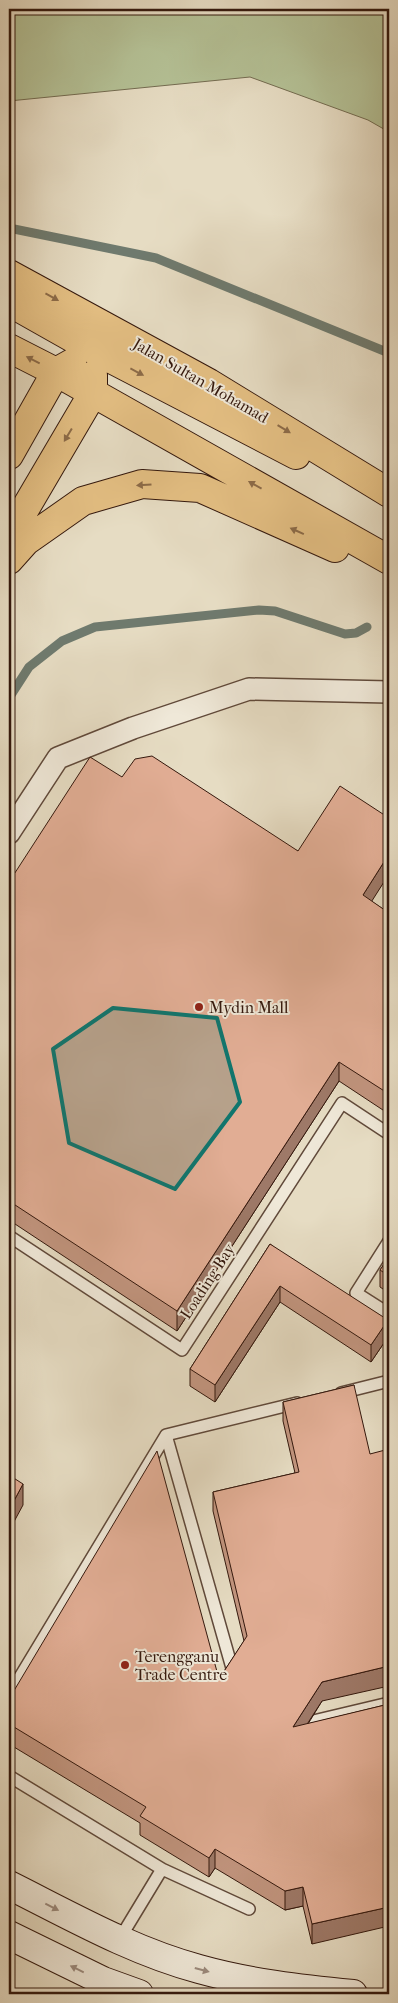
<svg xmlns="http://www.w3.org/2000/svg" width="398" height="2003" viewBox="0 0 398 2003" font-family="'IM FELL French Canon',serif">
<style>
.green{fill:#b4c095;stroke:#746c51}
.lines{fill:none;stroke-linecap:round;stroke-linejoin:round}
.stream{stroke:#6f7a6e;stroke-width:9}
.service-casing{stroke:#60493a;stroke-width:14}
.minor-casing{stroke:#60493a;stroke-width:24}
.secondary-casing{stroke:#34180d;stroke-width:30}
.trunk-casing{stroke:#34180d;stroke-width:30}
.service{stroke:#efe8d8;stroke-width:11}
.minor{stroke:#efe8d8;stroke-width:21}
.secondary{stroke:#efe8d8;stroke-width:28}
.trunk{stroke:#e3be82;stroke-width:28}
.wall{fill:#c2957f;stroke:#34180d}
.shaded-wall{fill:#9e7968;stroke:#34180d}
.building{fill:#e1ad94;stroke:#34180d}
.oneway{fill:#8c6b48}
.oneway2{fill:#9b8a7d}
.marked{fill:#0f766e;fill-opacity:0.2;stroke:#0f766e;stroke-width:4;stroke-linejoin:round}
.poi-dot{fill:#8f2418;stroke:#efe8d8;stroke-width:2}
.labels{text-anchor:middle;stroke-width:4;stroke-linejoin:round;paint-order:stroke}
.street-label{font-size:16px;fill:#34180d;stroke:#efe8d8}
.poi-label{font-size:16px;fill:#34180d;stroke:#efe8d8;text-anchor:start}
</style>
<rect width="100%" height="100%" fill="#e6dcc3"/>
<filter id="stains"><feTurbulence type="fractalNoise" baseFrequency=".004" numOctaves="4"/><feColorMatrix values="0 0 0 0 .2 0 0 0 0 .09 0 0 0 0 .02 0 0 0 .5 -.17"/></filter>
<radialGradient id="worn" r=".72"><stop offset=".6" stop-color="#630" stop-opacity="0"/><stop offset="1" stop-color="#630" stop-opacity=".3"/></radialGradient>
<path class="green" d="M9 9H389V132L368 120 250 77 9 101Z"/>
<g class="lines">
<path class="stream" d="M9 228 156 258 389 353
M9 698 29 667 62 641 95 627 259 610 275 611 345 634 356 633 367 627"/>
<g class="service-casing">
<path id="service" d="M9 1236 182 1350 342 1103 389 1134
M389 1241 356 1293 389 1314
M341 1393 389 1381
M166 1435 234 1675
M9 1695 166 1435 297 1403
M309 1722 389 1703
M9 1776 162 1869 119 1940
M162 1869 249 1909"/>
</g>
<g class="minor-casing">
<path id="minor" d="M9 833 58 758 133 728 249 689 389 692"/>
</g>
<g class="secondary-casing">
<path id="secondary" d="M9 1885C71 1916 132 1951 199 1969 249 1983 301 1989 353 1994
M9 1935 103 1981 139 1994"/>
</g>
<g class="trunk-casing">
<path id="trunk" d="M9 274 209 383 389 493
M9 302 94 350 296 455
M9 348 56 372 389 560
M9 455 56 372 72 363
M9 536 93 393V375
M9 560 26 541 83 501 142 484 200 488 335 548"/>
</g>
<use href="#service" class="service"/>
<use href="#minor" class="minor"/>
<use href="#secondary" class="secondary"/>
<use href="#trunk" class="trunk"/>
</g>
<path class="wall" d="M122 777 298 851 389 818V874L371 901 389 913V1114L339 1081 177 1331 9 1220V882Z
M270 1244 388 1337 371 1362 280 1302 215 1402 190 1386V1369Z
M389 1257V1293L380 1287V1270Z
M354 1385 322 1701 308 1724 389 1704 312 1944 303 1906 285 1910 215 1868 209 1877 140 1835V1823L9 1744V1699L219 1679 244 1641 213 1511V1492L295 1473 283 1421V1402Z"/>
<path class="shaded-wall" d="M389 854V874L363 915V895Z
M339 1062V1081L177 1331V1311Z
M280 1286V1302L215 1402V1385Z
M388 1320V1337L371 1362V1345Z
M23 1484V1505L9 1531V1510Z
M389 1666V1686L322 1701 293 1746V1727L322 1682Z
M215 1849V1868L209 1877V1858Z
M303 1887V1906L285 1910V1891Z
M389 1907V1926L312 1944V1924Z"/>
<path class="building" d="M152 756 298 851 340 786 389 818V854L363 895 389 913V1094L339 1062 177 1311 9 1201V882L90 757 122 777 135 759Z
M270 1244 388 1320 371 1345 280 1286 215 1385 190 1369Z
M389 1257V1276L380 1270Z
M354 1385 370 1454 389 1449V1666L322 1682 293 1727 389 1704V1907L312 1924 303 1887 285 1891 215 1849 209 1858 140 1816 146 1807 9 1724V1699L157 1451 219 1679 247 1636 213 1492 299 1472 283 1402Z
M9 1475 23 1484 9 1510Z"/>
<defs><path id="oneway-solid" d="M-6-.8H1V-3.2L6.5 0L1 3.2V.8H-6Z" transform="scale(1.25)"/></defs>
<g class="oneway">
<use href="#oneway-solid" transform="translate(52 297) rotate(29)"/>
<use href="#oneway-solid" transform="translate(33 360) rotate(-153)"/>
<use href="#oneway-solid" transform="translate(137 372) rotate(28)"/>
<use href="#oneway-solid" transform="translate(284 429) rotate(31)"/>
<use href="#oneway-solid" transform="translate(68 435) rotate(121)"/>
<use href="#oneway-solid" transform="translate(144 485) rotate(176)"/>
<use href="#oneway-solid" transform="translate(255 485) rotate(-151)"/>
<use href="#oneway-solid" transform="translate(297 531) rotate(-156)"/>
</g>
<g class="oneway2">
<use href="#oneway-solid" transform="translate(52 1907) rotate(27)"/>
<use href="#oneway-solid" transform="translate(77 1969) rotate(-154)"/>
<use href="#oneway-solid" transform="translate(202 1970) rotate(15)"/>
</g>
<path class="marked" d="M113 1008 217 1018 240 1102 175 1189 69 1143 53 1049Z"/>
<g class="poi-dot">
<circle cx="199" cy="1007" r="5"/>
<circle cx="125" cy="1665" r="5"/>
</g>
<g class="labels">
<g class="street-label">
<text transform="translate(201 380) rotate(30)" y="6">Jalan Sultan Mohamad</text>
<text transform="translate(207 1281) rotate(-57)" y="6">Loading Bay</text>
</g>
<g class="poi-label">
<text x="209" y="1013">Mydin Mall</text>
<text x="135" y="1662">Terengganu<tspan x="135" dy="18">Trade Centre</tspan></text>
</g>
</g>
<rect width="398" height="2003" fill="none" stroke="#e6dcc3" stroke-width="30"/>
<rect x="10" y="10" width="378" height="1983" fill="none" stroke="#34180d" stroke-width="2.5"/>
<rect x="15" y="15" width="368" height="1973" fill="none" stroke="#34180d"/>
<rect width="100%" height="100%" filter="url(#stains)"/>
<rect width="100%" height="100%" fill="url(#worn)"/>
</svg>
